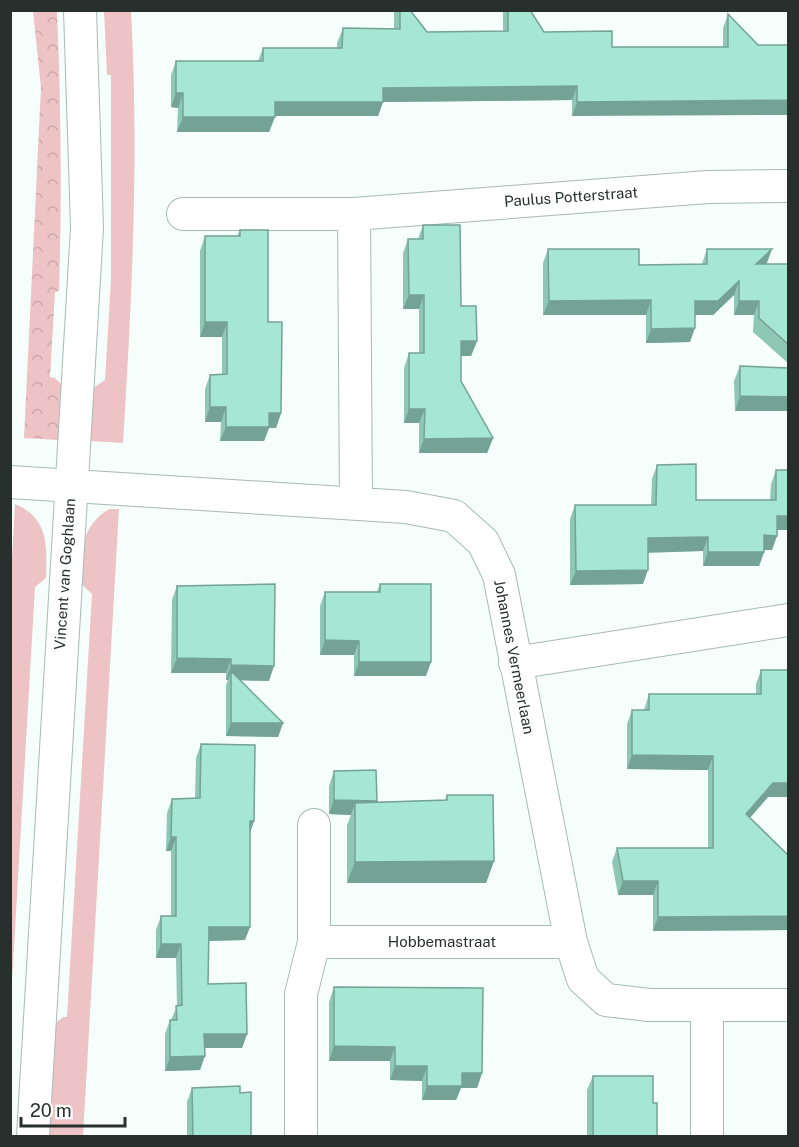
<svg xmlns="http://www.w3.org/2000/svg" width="799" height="1147" viewBox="0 0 799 1147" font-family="'Public Sans',sans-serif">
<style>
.green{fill:#eec3c5}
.forest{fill:url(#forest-crowns)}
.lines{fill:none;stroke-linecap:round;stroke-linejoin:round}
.minor-casing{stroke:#a6bbb4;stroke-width:34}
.minor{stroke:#fff;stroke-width:32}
.wall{fill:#8fc7b5}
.shaded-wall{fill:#74a294}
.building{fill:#a6e7d3;stroke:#74a294;stroke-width:1.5}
.labels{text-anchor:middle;stroke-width:5;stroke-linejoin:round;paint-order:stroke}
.street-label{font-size:15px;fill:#28302d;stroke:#fff}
</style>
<defs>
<pattern id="forest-crowns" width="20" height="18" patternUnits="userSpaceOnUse" patternTransform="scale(1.5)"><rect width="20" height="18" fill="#eec3c5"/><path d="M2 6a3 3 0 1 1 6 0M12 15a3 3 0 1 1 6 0" fill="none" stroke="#cca8aa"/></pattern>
</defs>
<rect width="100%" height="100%" fill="#f5fefb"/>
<path class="green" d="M104 11H131C139 155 132 299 123 443L91 441 88 431 90 390 105 380 111 280V75H107Z
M15 504C49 518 47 546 46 578L35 587 11 998 10 594Z
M109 509H119L83 1136H47L52 1026 63 1017H67L92 594 79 582C81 552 81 526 109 509Z"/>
<path class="forest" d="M33 11H57C61 104 62 197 59 291L55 292 50 377 55 378 65 388 58 440 24 438 41 88Z"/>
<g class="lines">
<g class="minor-casing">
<path id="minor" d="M183 214H354L708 187 788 186
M354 214 356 504
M10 482 406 507 454 516 483 542 499 575 571 942 583 979 606 1000 649 1005H788
M515 663 788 620
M314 942H571
M707 1006V1136
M33 1136 87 228 80 10
M301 1136V994L314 942V825"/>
</g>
<use href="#minor" class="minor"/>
</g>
<path class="wall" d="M394 10H410L427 32 503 31V10H530L544 32 612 47H723V28L728 14 758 45 572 116V100L383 102 378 116H275L269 132H177L178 108 171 107V75L176 61H258L263 48H337V43L343 28 394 29Z
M423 225 477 341 471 356H461V381L493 438 487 453H419V423H404V368L409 353H419V309H403V253L408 239H418Z
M240 230 268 322 281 413 276 428H269L264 441H220L221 422H205V389L210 375 222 374V337H200V251L205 236H237Z
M548 249 639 265 702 264 707 249 767 263 765 264H789V364L753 332 754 315H734V295L713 315H695L690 342 646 343V315H543V263Z
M740 366 789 368V411H735L734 381Z
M657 465 696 500H770L771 484 776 470H789V530H777L772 550H764V552L759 566H703V551L648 552 643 584 570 585V519L575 505H651L652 479Z
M380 584 426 676H354V655H320V606L325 592H377Z
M177 586 269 681 240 680 283 723 278 737 226 736V685L228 680H226V673H171L172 600Z
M761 670 768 797 750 818 789 856V930L653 931V895H618L612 862 617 848H708V770L627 769V724L632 710H644L649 694H756V684Z
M201 744 254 821 250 832 245 940 209 941 208 984 247 1034 242 1048H205L200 1070 165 1071V1034L170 1020H171L177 1006 176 958H156V930L161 916H171V851H166L167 813 172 799 195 798 196 758Z
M334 771 377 801 376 802 445 800 447 795 494 861 486 883H347V825L351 815 329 814V786Z
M334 987 482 1073 477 1088H461L456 1100H422V1081L390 1080V1061H329V1002Z
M593 1076 653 1103 657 1137H587V1090Z
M192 1088 240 1093 251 1137 187 1136V1102Z"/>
<path class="shaded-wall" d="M577 86 572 100 383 102 378 116H269L275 102 383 88Z
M176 93H183L178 108 171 107Z
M789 100V115L572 116 577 102Z
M183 117H275L269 132H177Z
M772 249 767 263 751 278 756 264Z
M739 281 734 295 713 315H690L695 301Z
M409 295H424L419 309H403Z
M651 300 646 315H543L549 301Z
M739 301H759L754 315H734Z
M205 322H227L222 337H200Z
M695 328 690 342 646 343 651 329Z
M461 341H477L471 356H456Z
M740 396 789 397V411H735Z
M210 407H226L221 422H205Z
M409 409H425L419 423H404Z
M269 413H281L276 428H269L264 441H220L226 427Z
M493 438 487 453H419L424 439Z
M777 516H789V530H772Z
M764 535 777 536 772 550H759Z
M708 537 703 551 643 553 648 538Z
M708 552H764L759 566H703Z
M648 570 643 584 570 585 576 571Z
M325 640 359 641 354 655H320Z
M177 658 231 659 226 673H171Z
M359 662H431L426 676H354Z
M231 665 274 666 269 681 231 680V671L228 680H226Z
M231 723H283L278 737 226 736Z
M632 755 713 756 708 770 627 769Z
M773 783H789V797H768L741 828 746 814Z
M334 800 377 801 371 815 355 803 351 815 329 814Z
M250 821H254L249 835Z
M171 837H176L171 851H166Z
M494 861 486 883H347L355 862Z
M623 881H658L653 895H618Z
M789 916V930L653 931 658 917Z
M209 927H250L245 940 204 941Z
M161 944H181L176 958H156Z
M204 1034H247L242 1048H199Z
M334 1046 395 1047 390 1061H329Z
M205 1056 200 1070 165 1071 170 1057Z
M395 1066H427L422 1081 390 1080Z
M462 1073H482L477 1088H461L456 1100H422L427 1086Z"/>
<path class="building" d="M400 10H410L427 32 508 31V10H530L544 32 612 31V47H728V14L758 45H789V100L577 102V86L383 88V102H275V117H183V93H176V61H263V48H342L343 28 400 29Z
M423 225H460L461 306H476L477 341H461V381L493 438 424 439 425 409H409V353H424V295H409L408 239H423Z
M240 230H268V322H282L281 413H269V427H226V407H210V375L227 374V322H205V236H240Z
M548 249H639V265L707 264V249H772L756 264H789V345L759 318V301H739V281L718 301H695V328L651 329V300L549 301Z
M740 366 789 368V397L740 396Z
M696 464V500H776V470H789V516H777V536L764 535V552H708V537L648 538V570L576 571 575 505H656L657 465Z
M275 584 274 666 231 665V659L177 658V586Z
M380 584H431V662H359V641L325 640V592H380Z
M761 670H789V783H773L746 814 789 856V916L658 917V881H623L617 848H713V756L632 755V710H649V694H761Z
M231 671 283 723H231Z
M201 744 255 745 254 821H250V927H209L208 984 246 983 247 1034H204L205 1056 170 1057V1020H177L176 1006 182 1005 181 944H161V916H176V837H171L172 799 200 798Z
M376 770 377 801 334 800V771Z
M447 795H493L494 861 355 862V803L447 800Z
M334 987 483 988 482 1073H462V1086H427V1066H395V1047L334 1046Z
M593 1076H653V1103H657V1137H593Z
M240 1086V1093L251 1092V1137H181L193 1136 192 1088Z"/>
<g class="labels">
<g class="street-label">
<text transform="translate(571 197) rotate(-4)" y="5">Paulus Potterstraat</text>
<text transform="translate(65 574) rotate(-86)" y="5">Vincent van Goghlaan</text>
<text transform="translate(514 657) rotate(79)" y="5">Johannes Vermeerlaan</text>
<text x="442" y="947">Hobbemastraat</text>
</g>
</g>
<rect width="799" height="1147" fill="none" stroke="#28302d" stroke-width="24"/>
<path d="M21 1117v9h104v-9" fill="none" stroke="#28302d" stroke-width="3"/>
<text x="30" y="1117" font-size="18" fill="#28302d" stroke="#ffffff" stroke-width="4.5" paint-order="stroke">20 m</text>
</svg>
